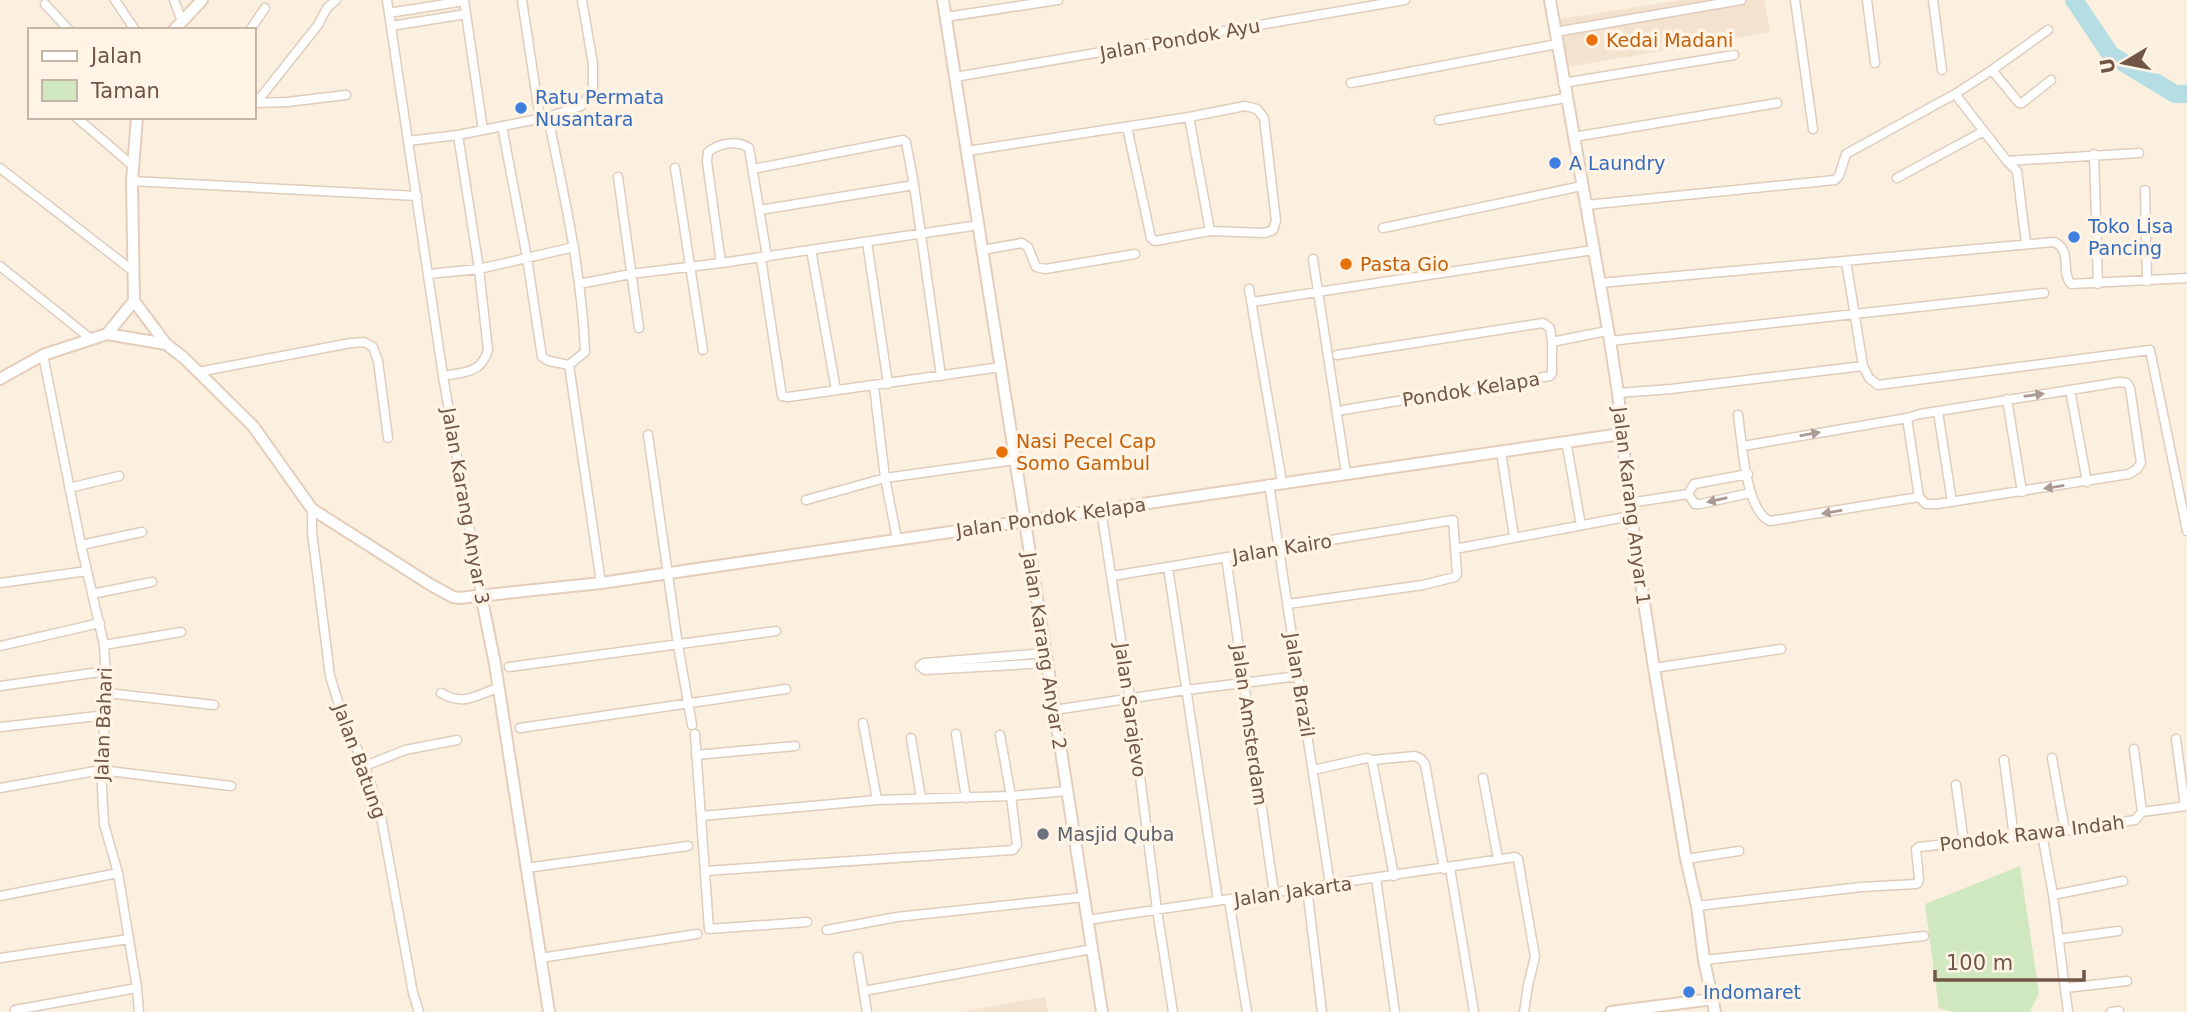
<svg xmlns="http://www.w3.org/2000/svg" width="2187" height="1012" viewBox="0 0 2187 1012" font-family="'DejaVu Sans',sans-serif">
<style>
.residential{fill:#f3e2ce}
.green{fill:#cfe8bf}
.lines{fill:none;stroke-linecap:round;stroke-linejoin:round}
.river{stroke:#b5dde4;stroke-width:18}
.street-casing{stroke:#dfccbc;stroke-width:11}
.secondary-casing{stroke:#e4cdba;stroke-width:14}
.street{stroke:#fff;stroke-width:8}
.secondary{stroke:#fff;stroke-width:10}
.oneway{fill:#aa9a91}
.food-dot{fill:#e8710a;stroke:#fff4e5;stroke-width:2.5}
.shop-dot{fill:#3f7fe0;stroke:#fff4e5;stroke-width:2.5}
.worship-dot{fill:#6b7280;stroke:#fff4e5;stroke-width:2.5}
.labels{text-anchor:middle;stroke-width:7;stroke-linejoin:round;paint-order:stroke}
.street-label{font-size:19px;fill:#715648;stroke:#fff4e5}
.food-label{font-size:19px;fill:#c56008;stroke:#fff4e5;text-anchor:start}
.shop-label{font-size:19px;fill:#366cbe;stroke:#fff4e5;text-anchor:start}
.worship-label{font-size:19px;fill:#5b616d;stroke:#fff4e5;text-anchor:start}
</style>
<rect width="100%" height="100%" fill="#fbf0df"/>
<path class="residential" d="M1681 0H1764L1770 32 1568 67 1560 19Z
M1045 997 1048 1012H960Z"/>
<path class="green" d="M2020 866 2039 993 2030 1012H1956L1939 1009 1925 904Z"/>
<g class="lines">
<path class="river" d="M2074 0 2111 55 2175 94H2187"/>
<g class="street-casing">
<path id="street" d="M115 0 135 30
M174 0 182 21
M387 0 443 376 481 595
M464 0 483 130
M522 0 540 119
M1795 0 1813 129
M1867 0 1875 63
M1933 0 1942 70
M45 4 69 30
M389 13 464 1
M946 17 1058 0
M391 26 466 14
M250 30 265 8
M1555 32 1741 0
M1992 70 2048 30
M955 77 1405 0
M1351 83 1557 44
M1563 83 1734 55
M1955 94 1992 70 2019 103H2022L2051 80
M254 103 287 102 346 95
M256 103 318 25 327 8 336 0
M76 117 133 166
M548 117 581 106 593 91V64L582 0
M1189 117 1210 231
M1439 120 1566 98
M502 126 527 258 542 357 549 361 569 365
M1574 137 1777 103
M408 141 458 135 548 117C564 195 582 273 585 352L569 365 601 583
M967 151 1189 117 1245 106 1257 109 1264 118 1276 221 1273 230 1265 233 1210 231 1155 241 1151 238 1127 127
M2094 154 2098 284
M2007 161 2139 153
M0 168 133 271
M675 168 703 350
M753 169 903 140 906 142 914 185 941 376
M618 177 639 328
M1897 178 1984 131
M132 181 417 196
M2145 190 2147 281
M1586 205 1835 180 1839 176 1846 154 1955 94 2007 161 2017 171 2026 243
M760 210 914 185
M1383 228 1582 186
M867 242 888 384
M811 250 836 390
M982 250 1022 243 1028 247 1036 267 1045 269 1135 254
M761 258 782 396 788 397 1001 367
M1313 259 1346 473
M1846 261 1863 366 1869 378 1878 385 2150 350 2187 531
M721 263 707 162 708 152C718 144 737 139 749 148L767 257
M0 266 91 339
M429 274 479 269 574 247
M1600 283 2054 242C2073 250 2060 272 2071 284L2187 278
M579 284 631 274 721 263 979 225
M1249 289 1282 482
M1252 302 1593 250
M1610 341 2044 293
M43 355 81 545 104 645 107 693 101 770 104 824 118 873 137 988 139 1012
M1337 355 1543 323 1550 328 1552 342
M198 372 351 343 364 342 373 347 378 361 388 438
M443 376C464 372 481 374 488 350L479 269 458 135
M874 386 885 478 897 539
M2070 390 2087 482
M1618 393 1671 389 1863 366
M2007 399 2022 492
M1343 410 1550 376 1552 373V342L1607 331
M1938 412 1952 502
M1738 415C1742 440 1745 511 1770 521L1919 497 1926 504H1937L2129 474 2137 469 2141 463 2130 388 2127 383 2120 382 1920 414 1907 418 1743 446
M1907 418 1919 497
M648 435 678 645 692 725
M1566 441 1581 525
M1501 452 1514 537
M1269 484 1330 885
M69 488 119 476
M1688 494 1695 504H1700L1750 493
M1688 494 1694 484 1748 474
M806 500 885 478 1015 460
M1629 503 1688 494
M312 509V532L330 676 340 708 367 773 381 816 413 993 419 1012
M1101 510 1130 698 1157 910 1173 1012
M81 545 142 532
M1455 549 1631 516
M1226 557 1274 893
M1168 567 1218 901
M1112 576 1453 520 1457 574 1455 577 1423 585 1288 604
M0 583 87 571
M92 594 152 582
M104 645 181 632
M0 646 100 623
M1046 653 924 663 920 666 925 670 1047 663
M509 667 776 631
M1654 668 1781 649
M0 686 107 671
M107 693 214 705
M441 693C464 706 474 696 498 688
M1054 710 1186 690 1299 676
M863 723 877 800
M0 727 107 715
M520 728 786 689
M695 734 709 929 807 922
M956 734 966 798
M911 738 921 798
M2176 739 2185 806
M2134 749 2142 812
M696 755 795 746
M2052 758 2065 831
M1372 760 1394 876
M2004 760 2014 837
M365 766 405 750 457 740
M1313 770 1367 758 1372 760 1415 756 1421 759 1425 764 1444 869
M1483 778 1498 859
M1956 785 1964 843
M0 788 101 770 231 786
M702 816 877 800 1011 796 1067 791
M2042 834 2053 895 2068 1012
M1686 859 1739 851
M526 868 688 846
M1450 868 1474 1012
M705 871 1013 850 1017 845 1011 796 1000 735
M1376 878 1395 1012
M1307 888 1322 1012
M2053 895 2123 881
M0 896 118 873
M1229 900 1247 1012
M1697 906 1861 887 1916 884 1918 883 1919 879 1916 849 1919 847 2042 834 2135 820 2142 812 2187 806
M1087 920 1515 857 1518 859 1535 957 1528 985 1524 1012
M827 930 897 917 1084 897
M2059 939 2118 931
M858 957 867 1012
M0 958 129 939
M540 958 697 934
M1704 960 1924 936
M2065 988 2127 981
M864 991 1092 949
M15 1010 137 988
M2111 1012 2119 1011"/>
</g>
<g class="secondary-casing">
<path id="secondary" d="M943 0 1102 1012
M1550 0 1610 341 1618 393 1629 503 1654 668 1686 859 1697 906 1704 960 1715 1012
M174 30 202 0
M134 301 166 344 184 358 253 426 312 509 431 585 453 597 459 598 601 583 1621 434
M107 334 166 344
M0 379 43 355 107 334 134 301 132 181 137 117
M481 595 495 664 549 1012
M1611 1012 1713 999"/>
</g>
<use href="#street" class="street"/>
<use href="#secondary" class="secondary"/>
</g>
<defs><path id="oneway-solid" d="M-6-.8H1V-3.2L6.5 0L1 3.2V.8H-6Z" transform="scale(1.75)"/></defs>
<g class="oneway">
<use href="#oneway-solid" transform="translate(2034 395) rotate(-8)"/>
<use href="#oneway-solid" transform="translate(1810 434) rotate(-10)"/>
<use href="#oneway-solid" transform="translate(2054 487) rotate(171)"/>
<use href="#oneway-solid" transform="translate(1717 500) rotate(167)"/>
<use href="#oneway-solid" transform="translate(1832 512) rotate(170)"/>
</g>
<g class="food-dot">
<circle cx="1592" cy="40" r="7"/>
<circle cx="1346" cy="264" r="7"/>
<circle cx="1002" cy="452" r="7"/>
</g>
<g class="shop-dot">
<circle cx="521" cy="108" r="7"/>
<circle cx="1555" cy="163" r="7"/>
<circle cx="2074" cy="237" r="7"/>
<circle cx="1689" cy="992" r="7"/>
</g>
<circle class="worship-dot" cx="1043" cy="834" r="7"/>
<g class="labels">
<g class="street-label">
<text transform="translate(1180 39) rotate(-10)" y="7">Jalan Pondok Ayu</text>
<text transform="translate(1471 389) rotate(-9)" y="7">Pondok Kelapa</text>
<text transform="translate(466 506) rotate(80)" y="7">Jalan Karang Anyar 3</text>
<text transform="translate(1632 506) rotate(83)" y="7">Jalan Karang Anyar 1</text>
<text transform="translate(1051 517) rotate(-8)" y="7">Jalan Pondok Kelapa</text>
<text transform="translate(1282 548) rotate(-9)" y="7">Jalan Kairo</text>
<text transform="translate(1045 651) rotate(81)" y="7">Jalan Karang Anyar 2</text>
<text transform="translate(1300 685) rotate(81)" y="7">Jalan Brazil</text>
<text transform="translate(1131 710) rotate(82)" y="7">Jalan Sarajevo</text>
<text transform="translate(103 724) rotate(-88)" y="7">Jalan Bahari</text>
<text transform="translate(1250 725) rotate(82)" y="7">Jalan Amsterdam</text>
<text transform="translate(360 761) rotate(70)" y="7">Jalan Batung</text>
<text transform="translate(2032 833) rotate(-7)" y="7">Pondok Rawa Indah</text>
<text transform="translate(1293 891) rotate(-8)" y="7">Jalan Jakarta</text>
</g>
<g class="food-label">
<text x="1606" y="47">Kedai Madani</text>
<text x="1360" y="271">Pasta Gio</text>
<text x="1016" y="448">Nasi Pecel Cap<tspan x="1016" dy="22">Somo Gambul</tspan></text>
</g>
<g class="shop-label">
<text x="535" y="104">Ratu Permata<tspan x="535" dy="22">Nusantara</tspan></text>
<text x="1569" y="170">A Laundry</text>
<text x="2088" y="233">Toko Lisa<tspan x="2088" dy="22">Pancing</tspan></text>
<text x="1703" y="999">Indomaret</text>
</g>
<g class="worship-label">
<text x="1057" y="841">Masjid Quba</text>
</g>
</g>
<rect x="28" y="28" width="228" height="91" fill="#fff4e5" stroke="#c6b5a6" stroke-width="2"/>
<rect x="42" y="51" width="35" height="10" fill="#ffffff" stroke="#c6b5a6" stroke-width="2"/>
<text x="91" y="63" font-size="21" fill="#715648">Jalan</text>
<rect x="42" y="80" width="35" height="21" fill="#cfe8bf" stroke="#c6b5a6" stroke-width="2"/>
<text x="91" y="98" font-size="21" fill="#715648">Taman</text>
<g transform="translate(2124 63) rotate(260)" stroke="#fff4e5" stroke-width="5" paint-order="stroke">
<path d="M0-5L12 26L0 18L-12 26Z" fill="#715648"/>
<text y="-10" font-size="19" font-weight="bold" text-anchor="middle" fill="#715648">U</text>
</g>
<path d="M1935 970v10h149v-10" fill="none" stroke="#715648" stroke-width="3.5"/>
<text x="1946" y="970" font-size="21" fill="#715648" stroke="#fff4e5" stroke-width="5" paint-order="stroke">100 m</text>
</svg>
